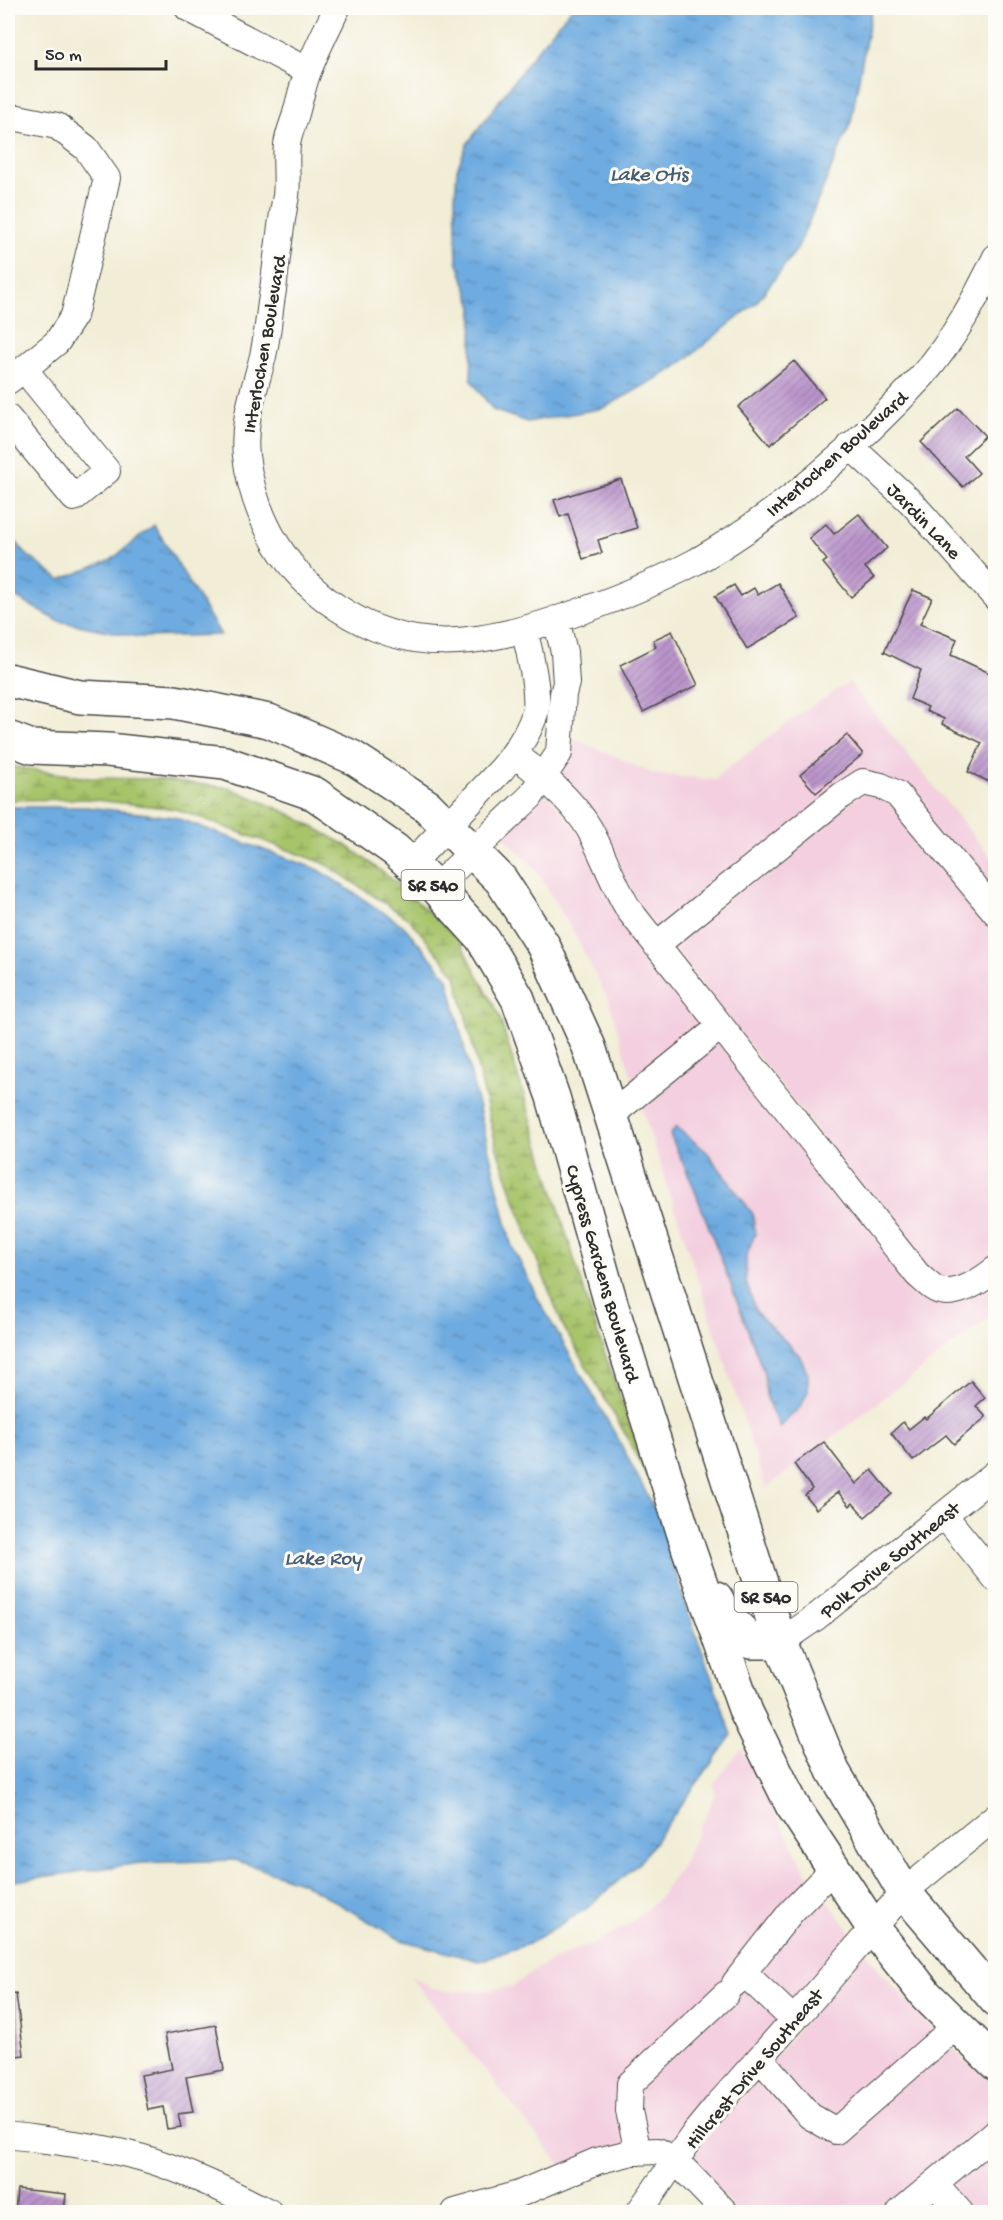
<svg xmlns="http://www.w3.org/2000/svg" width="1003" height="2220" viewBox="0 0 1003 2220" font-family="'Gochi Hand',sans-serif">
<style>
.built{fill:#f3cfdf;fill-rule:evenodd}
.wetland{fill:url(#wetland-marsh);stroke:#69784b;stroke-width:1.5}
.water{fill:url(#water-ripples);stroke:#4c6b86;stroke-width:1.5}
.building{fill:url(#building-hatch)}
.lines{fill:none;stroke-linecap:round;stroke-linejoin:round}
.minor-casing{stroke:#494845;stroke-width:28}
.major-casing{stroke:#494845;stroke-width:36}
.minor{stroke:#fff;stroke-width:26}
.major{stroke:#fff;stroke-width:33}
.labels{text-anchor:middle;stroke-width:6;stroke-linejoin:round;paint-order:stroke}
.shield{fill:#fdfcf7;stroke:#6a6a68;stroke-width:1.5}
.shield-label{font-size:18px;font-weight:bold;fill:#2b2b2b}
.street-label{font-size:20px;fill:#2b2b2b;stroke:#fdfcf7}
.water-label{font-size:21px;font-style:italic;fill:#465e73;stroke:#fdfcf7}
</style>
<defs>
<pattern id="wetland-marsh" width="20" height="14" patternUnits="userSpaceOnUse" patternTransform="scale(1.5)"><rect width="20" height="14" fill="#a7c46b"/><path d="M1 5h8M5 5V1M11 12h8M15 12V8" fill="none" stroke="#889f58"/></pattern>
<pattern id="water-ripples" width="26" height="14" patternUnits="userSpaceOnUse" patternTransform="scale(1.5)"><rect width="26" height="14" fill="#6eabe0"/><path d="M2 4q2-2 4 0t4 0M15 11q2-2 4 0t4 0" fill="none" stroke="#5b8bb6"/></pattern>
<pattern id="building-hatch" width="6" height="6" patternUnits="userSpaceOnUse" patternTransform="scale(1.5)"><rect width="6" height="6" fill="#bb95cc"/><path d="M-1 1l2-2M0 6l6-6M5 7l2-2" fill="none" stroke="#987aa6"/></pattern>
</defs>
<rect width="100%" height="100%" fill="#fdfcf7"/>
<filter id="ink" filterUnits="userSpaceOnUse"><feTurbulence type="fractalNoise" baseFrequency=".0167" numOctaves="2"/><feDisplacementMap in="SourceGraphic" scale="12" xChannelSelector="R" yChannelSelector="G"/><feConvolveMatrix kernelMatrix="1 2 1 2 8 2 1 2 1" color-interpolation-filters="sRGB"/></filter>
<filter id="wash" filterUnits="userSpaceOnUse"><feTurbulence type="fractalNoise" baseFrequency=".008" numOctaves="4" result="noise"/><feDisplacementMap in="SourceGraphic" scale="24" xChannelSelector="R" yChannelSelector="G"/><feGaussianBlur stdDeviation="1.35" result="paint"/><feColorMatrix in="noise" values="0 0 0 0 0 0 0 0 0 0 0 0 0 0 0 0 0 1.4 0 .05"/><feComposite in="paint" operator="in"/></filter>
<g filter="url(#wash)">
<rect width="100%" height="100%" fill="#f1edd6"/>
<path class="built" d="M849 682 995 862V897L884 777 659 931 637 904 556 775 570 742 574 738 654 774 716 780 719 775 795 717Z
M545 792 567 816 909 1281 995 1280V1313L766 1488 635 1087 609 1001 574 933 536 870 503 835ZM670 1135 755 1234 746 1257V1282L756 1312 799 1355 781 1427 771 1410 766 1395 764 1373 720 1256 690 1178Z
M864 792 890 802 995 929V1257L953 1283 943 1282 924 1267 670 945Z
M741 1748 808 1875 854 1936 673 2148 561 2166 410 1976 433 1988 446 1991H487L513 1986 541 1966 581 1947 592 1945 630 1924 657 1900 679 1871 714 1797 716 1792 713 1785Z
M865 1951 882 1974 960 2056 995 2083V2212H738L688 2159Z"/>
<path class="wetland" d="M8 766 89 778 156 779 230 788 288 813 346 845 397 883 459 940 499 1015 593 1320 650 1482 624 1432 563 1326 530 1242 497 1149 456 975 409 919 324 863 176 809 87 799 8 800Z"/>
<path class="water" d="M572 8H874L871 13 851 122 797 249 756 303 674 369 604 408 527 422 493 410 471 380 473 307 457 260 455 197 457 169 467 144 540 46Z
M154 525 221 635 138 637 58 621 8 593V532L26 554 60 580 111 560Z
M13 807H86L174 817 319 870 404 926 448 978 511 1244 538 1299 617 1437 664 1527 686 1606 732 1735 639 1863 586 1909 528 1944 479 1961 401 1940 303 1883 235 1860 140 1863 8 1882V808Z
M676 1127 707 1152 753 1214 755 1234 746 1257V1282L756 1312 799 1355 808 1374V1391L801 1406 780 1427 771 1410 766 1395 764 1373 720 1256 690 1178 670 1135Z"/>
<g id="blocks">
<path class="building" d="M794 361 825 398 770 445 738 407Z
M958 408 985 436 964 456 979 473 963 487 921 442Z
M621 479 637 528 598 540 602 553 583 559 568 514 560 517 554 500Z
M859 514 887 548 865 567 874 578 851 597 823 563 827 560 809 538 826 524 834 534Z
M778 583 799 618 747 649 715 596 734 585 741 596 754 588 758 595Z
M913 590 932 598 920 624 957 639 951 655 996 676V785L968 772 982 743 942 724 944 719 926 711 928 707 910 699 921 670 884 652Z
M672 631 698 685 643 712 620 665 656 647 653 640Z
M847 735 863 754 816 793 800 775Z
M971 1381 985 1398 976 1406 986 1417 954 1444 946 1435 913 1461 891 1433 903 1422 909 1429 924 1417 926 1419Z
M824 1442 856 1484 872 1470 892 1494 865 1517 853 1503 850 1506 838 1492 816 1509 805 1495 812 1489 794 1464Z
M16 1994 24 2055 8 2057V1995Z
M216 2025 224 2070 186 2077 193 2112 178 2114 181 2127 167 2129 163 2107 148 2110 141 2075 172 2069 165 2034Z
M17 2189 66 2194 64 2212H15Z"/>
</g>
</g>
<g filter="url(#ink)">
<use href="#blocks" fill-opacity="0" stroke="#494845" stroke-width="1.5"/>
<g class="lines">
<g class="minor-casing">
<path id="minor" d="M188 8 308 71
M337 8C327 29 315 52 307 74 302 88 299 103 295 117 292 126 288 136 287 145 285 162 288 179 286 196 280 227 277 259 273 290 269 312 268 334 263 356 255 389 242 421 246 456 254 518 286 574 338 608 410 656 477 645 555 620 604 604 652 585 697 561 778 515 861 443 923 375 953 341 976 298 996 257
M8 116 57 126 86 148 107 178 74 316 57 342 24 369
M8 381 24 369 107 471 74 498 8 418
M850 446 911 502 996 598
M514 754C541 774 573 800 590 830 604 856 613 884 629 910L917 1274C924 1280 932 1289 940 1291 959 1296 982 1280 996 1269
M411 864 502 769C515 753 529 733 535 713 540 696 529 648 524 630
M436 887 530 797 559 753 563 694 566 683 564 652 556 619
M656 945 841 796 863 782 881 786 897 794 996 913
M611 1115 721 1026
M944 1515 996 1579
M780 1642 815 1618 996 1473
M744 1973 794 2020
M735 1983 791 1912 834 1868
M760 2058 810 2116 836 2131 956 2026
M8 2135C51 2141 101 2146 143 2158 187 2171 229 2192 269 2212
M638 2152 629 2111 630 2084 726 1994
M935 2184 960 2212
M455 2212 519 2194 597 2161 633 2152 658 2151 676 2161 725 2212
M639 2212 694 2134 717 2106 806 2006 904 1892 996 1816
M900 2212 996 2132"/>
</g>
<g class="major-casing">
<path id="major" d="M8 680 80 697 174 702 269 721 352 757 427 806 501 880 543 945 589 1047 780 1642 833 1771 904 1892 996 2000
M8 738 32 747 108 750 225 763 315 794 395 850 436 887 482 938 518 999 553 1097 612 1307 689 1550 746 1712 792 1805 874 1929 926 1995 996 2064
M716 1598 726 1616 752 1642H780"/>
</g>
<use href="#minor" class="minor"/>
<use href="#major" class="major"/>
</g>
</g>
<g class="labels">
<g class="shield">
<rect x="401.5" y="870" width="63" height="30" rx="4.5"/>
<rect x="734.5" y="1582" width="63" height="30" rx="4.5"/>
</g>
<g class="shield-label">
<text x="433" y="891">SR 540</text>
<text x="766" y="1603">SR 540</text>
</g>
<g class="street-label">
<text transform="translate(263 344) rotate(-80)" y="7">Interlochen Boulevard</text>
<text transform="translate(836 453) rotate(-41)" y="7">Interlochen Boulevard</text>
<text transform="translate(925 520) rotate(46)" y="7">Jardin Lane</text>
<text transform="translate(604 1273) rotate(74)" y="7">Cypress Gardens Boulevard</text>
<text transform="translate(889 1559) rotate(-39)" y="7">Polk Drive Southeast</text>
<text transform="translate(753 2068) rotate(-50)" y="7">Hillcrest Drive Southeast</text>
</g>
<g class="water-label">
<text x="649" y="180">Lake Otis</text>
<text x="323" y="1564">Lake Roy</text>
</g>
</g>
<rect width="1003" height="2220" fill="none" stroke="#fdfcf7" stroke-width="30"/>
<path d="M36 60v9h130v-9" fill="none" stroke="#2b2b2b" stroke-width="3"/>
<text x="45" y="60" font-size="18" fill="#2b2b2b" stroke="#fdfcf7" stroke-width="4.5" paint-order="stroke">50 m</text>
</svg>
